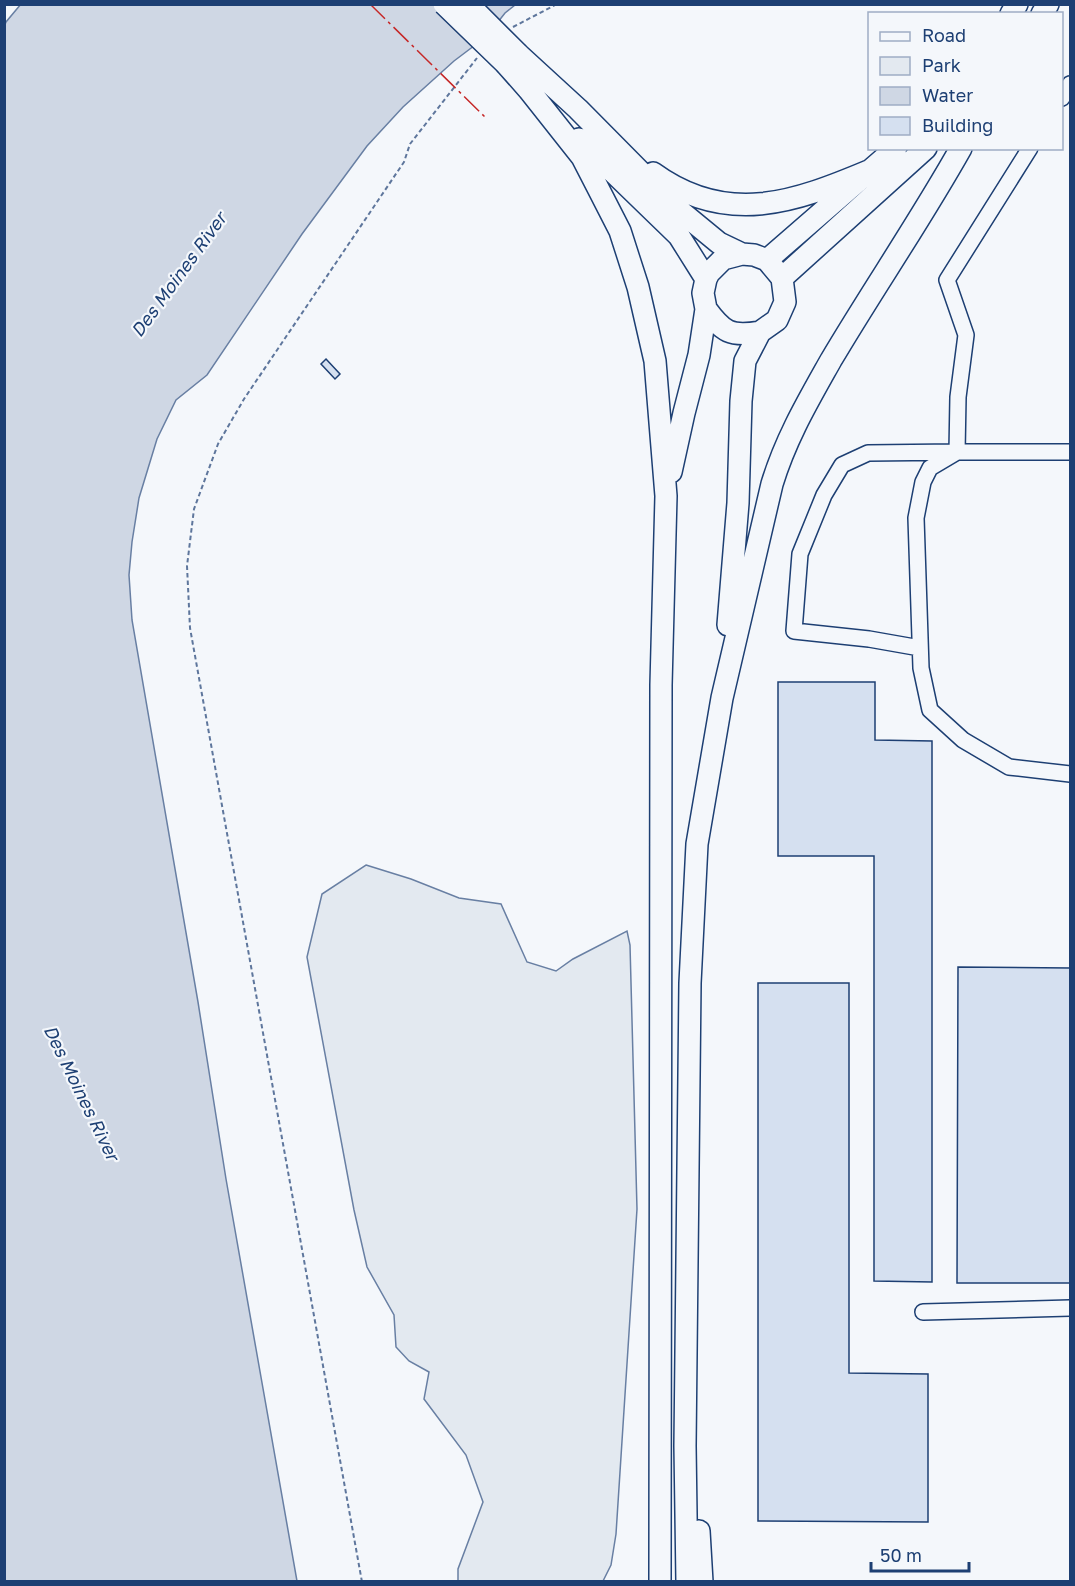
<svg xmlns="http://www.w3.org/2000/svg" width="1075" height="1586" viewBox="0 0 1075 1586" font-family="'Golos Text',sans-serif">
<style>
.green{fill:#e3e9f0;stroke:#687fa3;stroke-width:1.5}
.water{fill:#cfd7e4;stroke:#687fa3;stroke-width:1.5}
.building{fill:#d5e0f0;stroke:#1d3f73;stroke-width:1.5}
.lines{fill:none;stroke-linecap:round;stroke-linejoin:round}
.minor-casing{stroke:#1d3f73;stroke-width:18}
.highway-casing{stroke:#1d3f73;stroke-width:24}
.path{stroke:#5e769c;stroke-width:2;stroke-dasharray:4.5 3;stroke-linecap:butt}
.minor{stroke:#f4f7fb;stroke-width:15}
.highway{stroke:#f4f7fb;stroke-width:21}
.highway-bridge-casing{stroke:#1d3f73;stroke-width:24;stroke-linecap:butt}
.highway-bridge{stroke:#f4f7fb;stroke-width:21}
.power{stroke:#c62828;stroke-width:1.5;stroke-dasharray:21 4.5 3 4.5;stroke-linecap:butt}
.labels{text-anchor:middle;stroke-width:4.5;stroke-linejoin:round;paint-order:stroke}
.water-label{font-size:18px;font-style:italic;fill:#1d3f73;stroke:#f4f7fb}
</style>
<rect width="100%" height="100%" fill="#f4f7fb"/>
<path class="green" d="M366 865 411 879 459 898 501 904 527 962 556 971 573 959 627 931 630 945 637 1209 616 1534 611 1565 603 1581H458V1569L483 1502 466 1455 424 1399 429 1372 409 1361 396 1347 394 1315 367 1267 354 1210 307 957 322 894Z"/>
<path class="water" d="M21 4 515 5 505 13 487 36 454 61 403 107 367 146 302 234 207 375 176 400 157 439 139 498 132 542 129 575 132 620 198 1002 226 1179 297 1581H5L4 27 6 22Z"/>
<path class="building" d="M326 359 340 374 335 379 321 364Z
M778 682H875V740L932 741V1282L874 1281V856H778Z
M958 967 1070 968V1283H957Z
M758 983H849V1373L928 1374V1522L758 1521Z"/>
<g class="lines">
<g class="minor-casing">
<path id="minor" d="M1062 98 1070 84
M1070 452H957L930 468 923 482 916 518 921 668 930 710 963 740 1009 767 1070 774
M920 648 869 639 794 631 800 554 824 495 842 465 868 453 957 452 958 397 966 335 947 280 1030 148
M923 1312 1070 1308"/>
</g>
<g class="highway-casing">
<path id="highway" d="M1011 14 1017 4
M1042 14 1048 4
M518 54 578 109 674 206 719 243 742 254 754 255 767 260 782 278 785 302 777 320 760 332 745 361 741 401 738 503 728 625
M506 64 529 90 582 157 599 190 620 231 638 287 655 361 666 496 661 685 660 1582
M579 139 679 236 706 279
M653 173C727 227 795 202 871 170
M767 260 896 148
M782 278 926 148
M706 309C723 332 730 337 760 332
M671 472 684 413 699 355 706 309 703 293 706 279 709 273 723 259 742 254
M699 1531 702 1582
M687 1582 685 1446 690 983 697 844 722 698 772 484C786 438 808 401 831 360 873 289 920 221 961 148"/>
</g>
<path class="path" d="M513 27 557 4
M362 1582 190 628 187 566 194 509 218 444 244 399 404 162 410 144 477 58"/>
<use href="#minor" class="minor"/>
<use href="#highway" class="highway"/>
<g class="highway-bridge-casing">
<path id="highway-bridge" d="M444 4 506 64
M468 4 518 54"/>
</g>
<use href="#highway-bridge" class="highway-bridge"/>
<path class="power" d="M370 4 487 119"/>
</g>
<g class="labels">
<g class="water-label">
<text transform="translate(179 275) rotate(-54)" y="6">Des Moines River</text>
<text transform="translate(81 1093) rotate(64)" y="6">Des Moines River</text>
</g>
</g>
<rect width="1075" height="1586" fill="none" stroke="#1d3f73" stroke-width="12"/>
<rect x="868" y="12" width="195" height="138" fill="#f4f7fb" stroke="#9eadc5" stroke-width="1.5"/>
<rect x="880" y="32" width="30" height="9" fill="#f4f7fb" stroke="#9eadc5" stroke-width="1.5"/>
<text x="922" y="42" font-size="18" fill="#1d3f73">Road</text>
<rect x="880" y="57" width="30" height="18" fill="#e3e9f0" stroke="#9eadc5" stroke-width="1.5"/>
<text x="922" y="72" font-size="18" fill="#1d3f73">Park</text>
<rect x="880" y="87" width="30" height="18" fill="#cfd7e4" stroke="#9eadc5" stroke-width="1.5"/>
<text x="922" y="102" font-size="18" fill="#1d3f73">Water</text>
<rect x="880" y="117" width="30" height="18" fill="#d5e0f0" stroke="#9eadc5" stroke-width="1.5"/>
<text x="922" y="132" font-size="18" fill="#1d3f73">Building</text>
<path d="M871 1562v9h98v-9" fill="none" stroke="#1d3f73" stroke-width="3"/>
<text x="880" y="1562" font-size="18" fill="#1d3f73" stroke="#f4f7fb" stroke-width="4.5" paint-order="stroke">50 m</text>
</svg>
